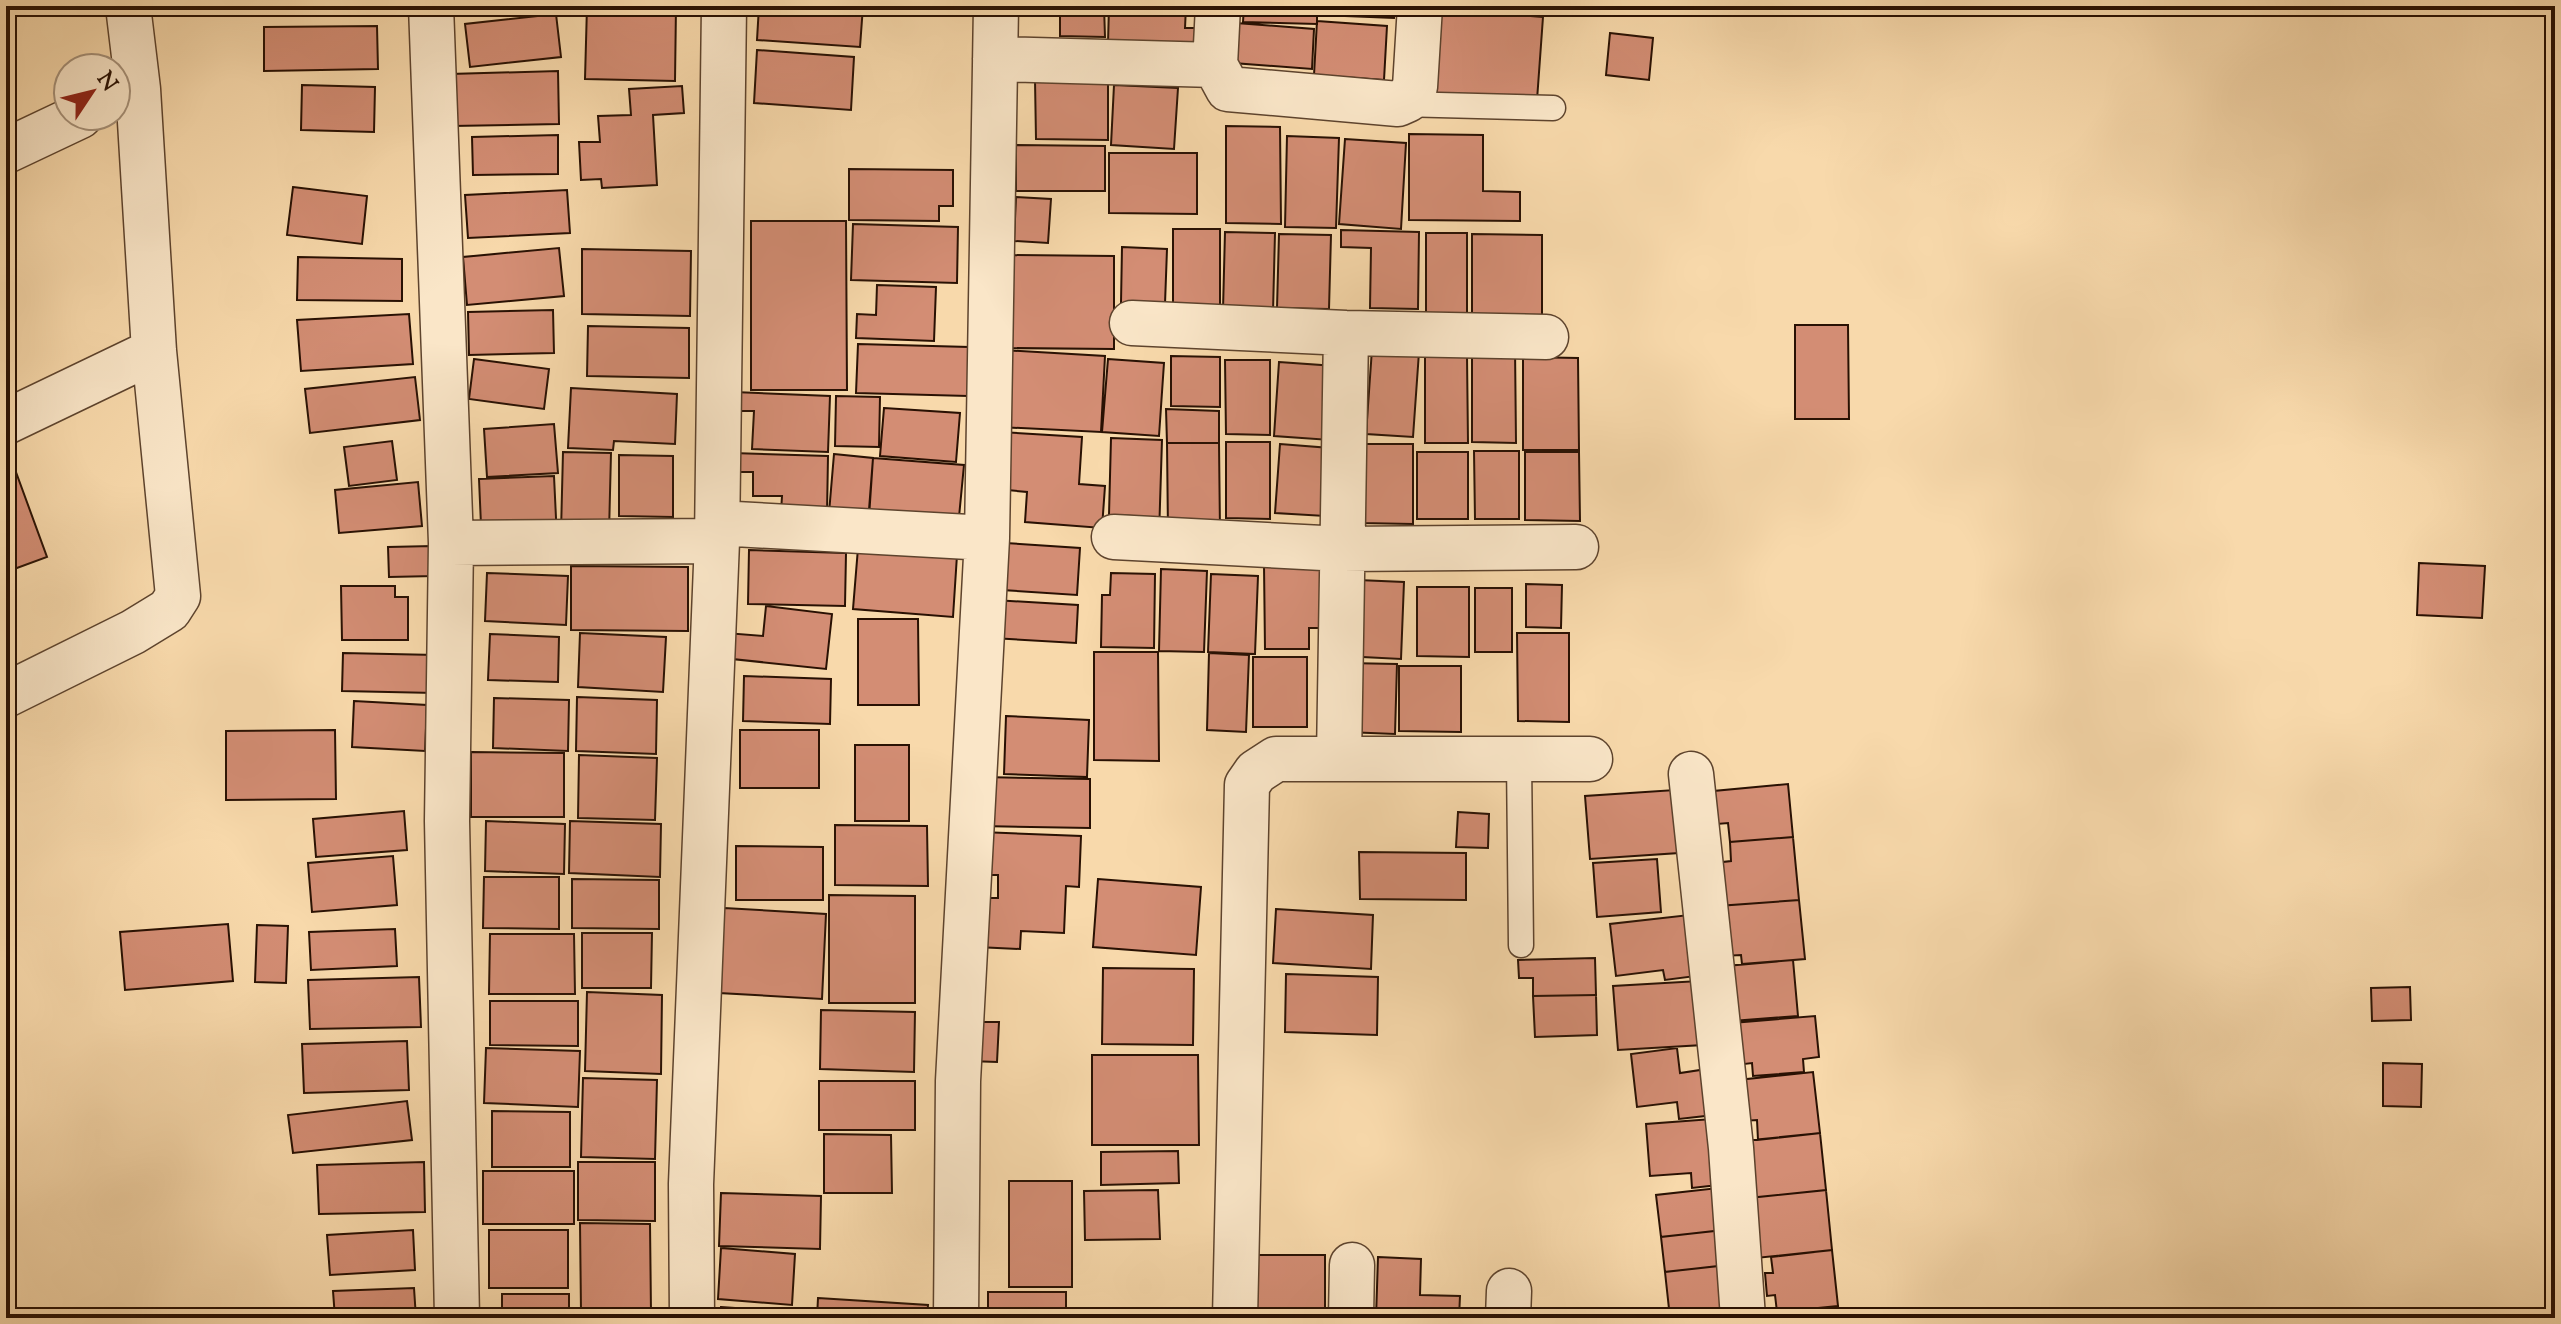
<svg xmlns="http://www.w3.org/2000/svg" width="2561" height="1324" viewBox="0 0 2561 1324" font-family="'Sorts Mill Goudy',serif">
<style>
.building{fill:#d38d74;stroke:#291103;stroke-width:2}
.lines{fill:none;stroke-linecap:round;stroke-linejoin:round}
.lane-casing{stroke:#5d432d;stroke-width:27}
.street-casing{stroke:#5d432d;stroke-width:47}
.lane{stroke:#fae6c8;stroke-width:24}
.street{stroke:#fae6c8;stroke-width:44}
</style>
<rect width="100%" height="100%" fill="#f8d9ab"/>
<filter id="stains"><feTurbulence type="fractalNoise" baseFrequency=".0025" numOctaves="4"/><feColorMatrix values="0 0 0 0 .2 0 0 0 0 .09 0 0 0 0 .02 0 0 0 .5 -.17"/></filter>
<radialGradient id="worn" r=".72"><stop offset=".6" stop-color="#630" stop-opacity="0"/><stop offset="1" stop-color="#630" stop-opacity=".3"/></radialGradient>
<path class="building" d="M257 6H373V14L258 16Z
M459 6H516L460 10Z
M587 6H676L675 81 585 79Z
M759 6H863L860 47 757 40Z
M1060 6H1104L1105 37 1060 36Z
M1109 6H1186L1185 28H1201L1200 48 1108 44Z
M1244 6H1317V24L1243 22Z
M1322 6H1395L1394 18 1321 15Z
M1437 9 1543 17 1537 100 1431 93Z
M556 14 561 57 470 67 465 24Z
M1317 21 1387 26 1384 80 1314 75Z
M1236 23 1314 29 1312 69 1233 63Z
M377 26 378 69 264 71V27Z
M1610 33 1653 38 1649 80 1606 75Z
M757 50 854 57 851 110 754 103Z
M558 71 559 124 452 126 450 74Z
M1035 80 1108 81V140L1036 139Z
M302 85 375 87 374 132 301 130Z
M1114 85 1178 88 1174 149 1111 145Z
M682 86 684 113 653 115 657 185 602 188 601 179 581 180 579 142H600L598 116 631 115 629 89Z
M1226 126 1280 127 1281 224 1226 223Z
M1409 134 1483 135V191L1520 192V221L1409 220Z
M558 135V174L473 175 472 137Z
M1287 136 1339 138 1336 228 1285 227Z
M1345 139 1406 143 1401 229 1339 224Z
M1016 145 1105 146V191H1016Z
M1109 153H1197V214L1109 213Z
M849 169 953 170V206H939V221L849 220Z
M293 187 367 196 362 244 287 235Z
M567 190 570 233 468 238 465 195Z
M1016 197 1051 199 1048 243 1014 241Z
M751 221H846L847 390H751Z
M853 224 958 227 957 283 851 280Z
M1173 229H1220V305H1173Z
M1341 230 1419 232 1418 309 1370 308 1371 248 1341 247Z
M1225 232 1275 233 1273 312 1223 310Z
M1426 233H1467V321H1426Z
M1279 234 1331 235 1329 309 1277 308Z
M1472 234 1542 235V316H1472Z
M1122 247 1167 249 1165 304 1121 303Z
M559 248 564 296 467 305 463 257Z
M582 249 691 251 690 316 582 314Z
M1003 255 1114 256V349L1002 348Z
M298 257 402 259V301L297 300Z
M877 285 936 287 934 341 856 338 857 314 876 315Z
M553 310 554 353 469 355 468 312Z
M409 314 413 364 301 371 297 320Z
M1795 325H1848L1849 419H1795Z
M588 326 689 328V378L587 376Z
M858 344 969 347 968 396 856 393Z
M1472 347H1515L1516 443 1472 442Z
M1372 349 1419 352 1413 437 1366 434Z
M1002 350 1105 356 1101 432 999 427Z
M1171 356 1220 357V407L1171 406Z
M1425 356H1467L1468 443H1425Z
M1523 357 1578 358 1579 450H1523Z
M474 359 549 369 544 409 469 399Z
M1108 359 1164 363 1159 436 1102 432Z
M1225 360H1270V435L1226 434Z
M1279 362 1335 366 1330 440 1274 436Z
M415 377 420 420 310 433 305 389Z
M571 388 677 394 675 444 614 441 613 450 568 448Z
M734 392 830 396 828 452 752 449 754 411H734Z
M836 396 880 397 879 447 835 446Z
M884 408 960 413 956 462 880 456Z
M1166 409 1219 411V443H1167Z
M554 424 558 473 487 477 484 429Z
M1000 432 1082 437 1079 484 1105 486 1102 528 1025 522 1027 492 997 489Z
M1111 438 1162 440 1159 536 1133 535V516L1109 515Z
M392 441 397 480 349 486 344 447Z
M1226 442H1270V519L1226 518Z
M1167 443H1219L1220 531 1168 532Z
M1280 444 1330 448 1325 516 1275 513Z
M1359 444H1413V524L1360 523Z
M1474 451H1519V519H1475Z
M563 452 611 453 609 533 561 532Z
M1417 452H1468V519H1417Z
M1525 452H1579L1580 521 1525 520Z
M9 453 47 557 6 572V455Z
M732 453 828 456 827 514 781 512 782 496H753V472H731Z
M834 454 873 458 869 517 829 513Z
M619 455 673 456V517L619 516Z
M873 458 964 465 959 517 869 510Z
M554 476 557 539 481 525 479 479Z
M418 482 422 526 339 533 335 490Z
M1005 543 1080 548 1077 595 1002 590Z
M432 546 434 576 389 577 388 547Z
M858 548 957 555 953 617 853 609Z
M749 550 846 553 845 606 748 604Z
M2419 563 2485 566 2482 618 2417 615Z
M1264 565H1323V628H1309V649H1265Z
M571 566 688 567V631L571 630Z
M1161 569 1207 571 1204 652 1159 651Z
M487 573 568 576 566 625 485 621Z
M1111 573 1155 574 1154 648 1101 647 1102 595H1110Z
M1211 574 1258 576 1255 654 1208 652Z
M1358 580 1404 582 1401 659 1343 656Z
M1526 584 1562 585 1561 628 1526 627Z
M341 586H395V597H408V640H342Z
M1417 587H1469V657L1417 656Z
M1475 588H1512V652H1475Z
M994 600 1078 605 1076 643 992 638Z
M766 606 832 614 826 669 723 658 726 633 763 636Z
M858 619H918L919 705H858Z
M580 633 666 637 663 692 578 687Z
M1517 633H1569V722L1518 721Z
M490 634 559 637 558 682 488 680Z
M1094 652H1158L1159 761 1094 760Z
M343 653 436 655 435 693 342 691Z
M1209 653 1249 655 1246 732 1207 730Z
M1253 657H1307V727H1253Z
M1347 663 1397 664 1395 734 1346 732Z
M1399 666H1461V732L1399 731Z
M744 676 831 679 830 724 743 721Z
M577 697 657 700 656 754 576 751Z
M494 698 569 700 568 751 493 748Z
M354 701 427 705 425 751 352 747Z
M1006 716 1089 720 1087 777 1004 774Z
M335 730 336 799 226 800V731Z
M740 730H819V788H740Z
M855 745H909V821H855Z
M471 752 564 753V817H471Z
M579 755 657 758 655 820 578 818Z
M982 777 1090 779V828L981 826Z
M1788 784 1793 837 1730 842 1728 823 1705 825 1703 792Z
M1675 790 1679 853 1590 859 1585 796Z
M404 811 407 850 316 857 313 819Z
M1458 812 1489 814 1488 848 1456 847Z
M486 821 565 824 564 874 485 871Z
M570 821 661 824 660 877 569 873Z
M835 825 927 826 928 886 835 885Z
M981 832 1081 836 1079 887 1066 886 1064 933 1021 931 1020 949 977 947 978 898H998V875H980Z
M1793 837 1799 900 1718 906 1714 863 1731 861 1730 842Z
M736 846 823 847V900H736Z
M1359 852 1466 853V900L1360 899Z
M393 856 397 905 312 912 308 863Z
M1657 859 1661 912 1597 917 1593 863Z
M484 877H559V929L483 928Z
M572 879 659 880V929L572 928Z
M1098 879 1201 887 1196 955 1093 947Z
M829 895 915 896V1003H829Z
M1799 900 1805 959 1742 964 1741 955 1723 956 1718 906Z
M724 908 826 914 822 999 719 993Z
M1276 909 1373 915 1371 969 1273 963Z
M1689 915 1696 976 1665 980 1663 970 1616 976 1610 924Z
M228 924 233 981 125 990 120 932Z
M257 925 288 926 286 983 255 982Z
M395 929 397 966 311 970 309 932Z
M582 933H652L651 988H582Z
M490 934H574L575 994H489Z
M1595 958 1596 995 1533 996V978H1519L1518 960Z
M1793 960 1798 1016 1732 1021 1726 966Z
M1103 968 1194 969 1193 1045 1102 1044Z
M1286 974 1378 977 1377 1035 1285 1032Z
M419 977 421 1027 310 1029 308 980Z
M1699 981 1703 1045 1618 1050 1613 986Z
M2410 987 2411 1020 2372 1021 2371 988Z
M587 992 662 995 661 1074 585 1071Z
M1596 995 1597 1035 1535 1037 1533 996Z
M490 1001H578V1046L490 1045Z
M821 1010 915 1012 914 1072 820 1069Z
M1815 1016 1819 1057 1803 1059 1804 1072 1753 1076 1752 1063 1736 1065 1732 1023Z
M970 1022H999L997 1062 969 1061Z
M407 1041 409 1090 304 1093 302 1044Z
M486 1048 580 1051 578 1107 484 1103Z
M1677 1048 1680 1073 1707 1069 1714 1115 1679 1119 1677 1102 1637 1107 1631 1054Z
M1092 1055H1198L1199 1145H1092Z
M2383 1063 2422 1064 2421 1107 2383 1106Z
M1813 1072 1820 1133 1758 1140 1757 1120 1742 1121 1738 1080Z
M583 1078 657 1080 655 1159 581 1157Z
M819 1081H915V1130H819Z
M407 1101 412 1140 293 1153 288 1115Z
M492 1111 570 1112V1167H492Z
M1712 1119 1718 1185 1692 1188 1691 1173 1650 1176 1646 1124Z
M1820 1133 1826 1190 1749 1198 1743 1141Z
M824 1134 891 1135 892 1193H824Z
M1178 1151 1179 1183 1101 1185V1152Z
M424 1162 425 1212 319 1214 317 1165Z
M578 1162H655V1221L578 1220Z
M483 1171H574V1224H483Z
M1009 1181H1072V1287H1009Z
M1718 1188 1723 1230 1661 1237 1656 1195Z
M1158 1190 1160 1239 1085 1240 1084 1191Z
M1826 1190 1832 1250 1756 1258 1749 1198Z
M721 1193 821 1196 820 1249 719 1246Z
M580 1223 650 1224 651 1313 581 1312Z
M413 1230 415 1270 330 1275 327 1235Z
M489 1230H568V1288H489Z
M1723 1230 1727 1265 1665 1272 1661 1237Z
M721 1248 795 1254 792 1305 718 1299Z
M1832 1250 1838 1306 1777 1312 1775 1295 1767 1296 1765 1273H1773L1771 1257Z
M1237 1255H1325V1318H1238Z
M1378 1257 1421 1259 1420 1295 1460 1296 1459 1318H1376Z
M1727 1265 1732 1314 1670 1318 1665 1272Z
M414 1288 416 1318H335L333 1291Z
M988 1292H1066V1318H988Z
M502 1294H569V1318H502Z
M818 1298 928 1305 927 1318H817Z
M1838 1306 1839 1318H1759V1314Z
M721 1307 793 1312V1318H720Z"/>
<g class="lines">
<g class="lane-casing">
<path id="lane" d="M1400 104 1553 108
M1519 759 1521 945"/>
</g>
<g class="street-casing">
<path id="street" d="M431 6 451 543 447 821 457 1318
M1218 6 1215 65 1228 89 1398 104 1407 100 1415 87 1420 6
M995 59 1215 65
M6 151 80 116
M1132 323 1346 333 1546 337
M6 422 154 351
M717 523 987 538
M1114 537 1342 549 1576 547
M451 543 717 541 724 6
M6 695 133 632 169 610 178 596 154 351 138 89 128 6
M1339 758 1346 333
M1691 774 1731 1148 1743 1318
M692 1318 691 1184 717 541
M956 1318 958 1081 987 538 996 6
M1235 1318 1247 785 1256 772 1276 759H1590
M1351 1318 1352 1265
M1508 1318 1509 1291"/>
</g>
<use href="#lane" class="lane"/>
<use href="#street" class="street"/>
</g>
<rect width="2561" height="1324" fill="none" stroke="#f8d9ab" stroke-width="32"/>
<rect x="8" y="8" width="2545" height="1308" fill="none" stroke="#291103" stroke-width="4"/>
<rect x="16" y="16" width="2529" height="1292" fill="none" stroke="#291103" stroke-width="2"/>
<g transform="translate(92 92) rotate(55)"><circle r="38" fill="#fae6c8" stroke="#a69179" stroke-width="2"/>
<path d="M0-6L14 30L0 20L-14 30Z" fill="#8f2418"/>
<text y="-12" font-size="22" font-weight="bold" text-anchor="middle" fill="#291103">N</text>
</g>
<rect width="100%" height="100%" filter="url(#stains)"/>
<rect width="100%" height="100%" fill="url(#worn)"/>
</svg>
